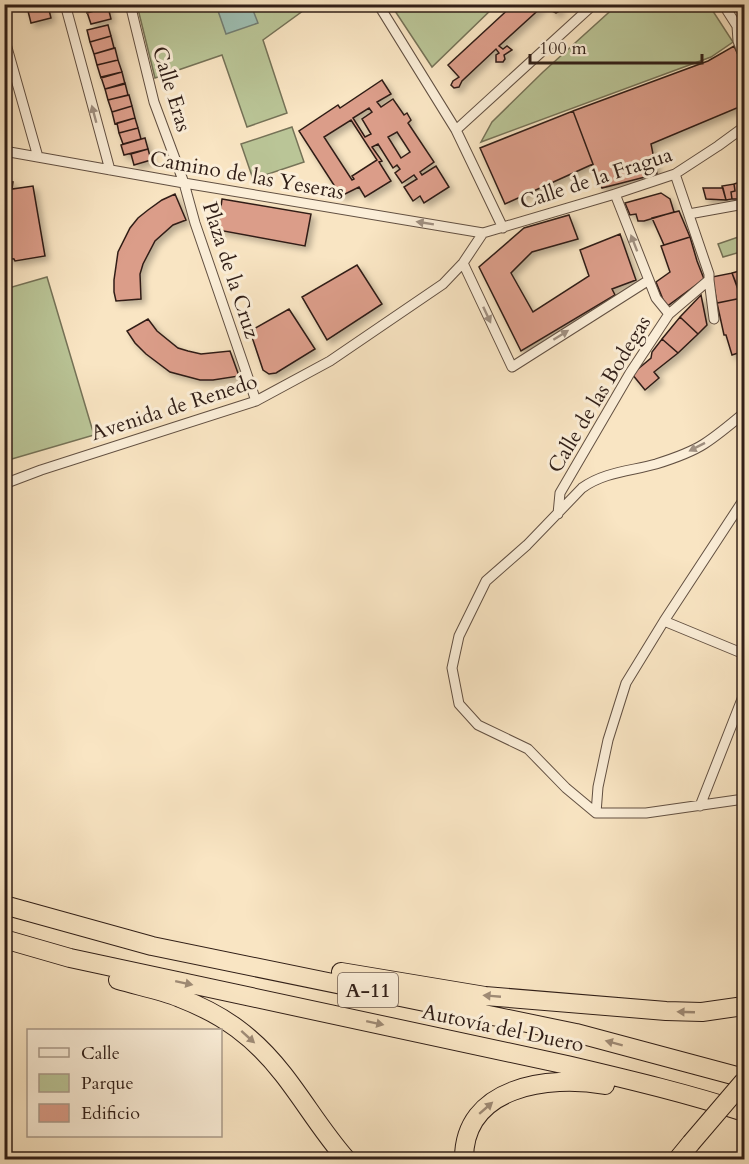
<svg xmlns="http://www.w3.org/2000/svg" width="749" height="1164" viewBox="0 0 749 1164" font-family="Cardo,serif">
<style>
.green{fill:#bac597;stroke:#757257;stroke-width:1.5}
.water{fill:#9ebfb3;stroke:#727f75;stroke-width:1.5}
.building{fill:#db9d89;stroke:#301e17;stroke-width:1.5;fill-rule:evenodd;filter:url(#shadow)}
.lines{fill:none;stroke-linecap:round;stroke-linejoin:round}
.street-casing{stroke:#625042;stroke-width:11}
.highway-casing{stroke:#301e17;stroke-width:20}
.street{stroke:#fbeed8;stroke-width:9}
.highway{stroke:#f9e5c3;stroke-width:18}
.highway-bridge-casing{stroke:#301e17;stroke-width:20;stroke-linecap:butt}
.highway-bridge{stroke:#f9e5c3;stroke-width:18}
.oneway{fill:#a09081}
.oneway2{fill:#9f8b76}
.labels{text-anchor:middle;stroke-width:6;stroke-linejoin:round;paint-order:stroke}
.shield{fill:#fbeed8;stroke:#6d5c51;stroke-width:1.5}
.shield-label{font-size:20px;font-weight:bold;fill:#301e17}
.street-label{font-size:21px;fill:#301e17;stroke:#fbeed8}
</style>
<defs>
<filter id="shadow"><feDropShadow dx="4" dy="4" stdDeviation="3" flood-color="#0004"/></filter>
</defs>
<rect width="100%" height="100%" fill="#f9e5c3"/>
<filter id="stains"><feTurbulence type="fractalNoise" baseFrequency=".00333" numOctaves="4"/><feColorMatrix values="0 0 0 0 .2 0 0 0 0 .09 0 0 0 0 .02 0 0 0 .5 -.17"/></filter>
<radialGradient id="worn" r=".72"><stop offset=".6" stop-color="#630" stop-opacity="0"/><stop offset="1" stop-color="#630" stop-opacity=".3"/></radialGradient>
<path class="green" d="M137 5H311L263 40 287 113 247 127 222 55 155 78Z
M489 5H496L432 67 393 8Z
M617 5H709L733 42 711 57 481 142 492 122 543 72Z
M292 127 304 162 253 179 241 144Z
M744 235V251L723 257 718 244Z
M47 277 94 435 5 461V289Z"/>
<path class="water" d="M216 5H251L258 23 226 34Z"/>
<path class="building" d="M25 4H47L48 6 27 11Z
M85 4H107L108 7 87 13Z
M514 4H545L499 46 503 49 507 46 512 50 504 55 505 59 503 62H496V55L499 53 496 49 462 81 459 87 454 88 451 85 453 81 459 77 448 65Z
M548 4 558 5 561 8 560 11 556 13 552 11V7Z
M48 6 51 18 31 23 28 11Z
M108 7 111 19 91 24 87 12Z
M108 25 111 36 90 42 87 30Z
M111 36 114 48 94 54 90 42Z
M734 46 744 68V105L651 144 657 174 602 188 573 111 708 61Z
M115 48 118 60 97 65 94 54Z
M118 60 122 72 101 78 97 65Z
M122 72 125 84 105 89 101 77Z
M382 80 391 94 377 102 381 107 393 99 404 115 407 113 411 120 408 123 434 162 420 172 422 175 436 166 449 187 424 203 420 196 413 201 404 187 417 179 414 175 402 183 395 173 400 169 397 165 393 168 378 144 372 147 382 161 379 162 391 181 365 197 359 187 341 196 299 131 338 105 340 108ZM369 108 372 112 362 119 371 134 365 137 353 118ZM351 120 377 160 352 176 354 179 352 180 324 137ZM397 132 410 152 401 158 388 137Z
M125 83 128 95 108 100 105 89Z
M129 95 132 106 112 112 108 100Z
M132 106 135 118 115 124 112 112Z
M573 111 593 164 505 204 480 148Z
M135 118 138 128 119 133 117 123Z
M138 128 141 139 123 144 119 133Z
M145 138 148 149 124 155 121 145Z
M148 149 151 160 134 165 131 154Z
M4 181 13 182 12 189 33 186 45 256 15 261 14 259 4 258Z
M743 181 744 199H732L731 192 735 191 734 184Z
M734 184 735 191 731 192 732 199 726 200 722 186Z
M703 188H723L726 200 706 199Z
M661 193 670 199 674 212 644 221H638L636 214 630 215 625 203Z
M175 194 186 220 173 225 155 241 143 264 140 274 141 299 116 301 114 292V280L118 252 130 228 138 218 148 210 162 200Z
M222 199 311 214 305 246 218 230Z
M679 211 690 237 664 245 652 218Z
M569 215 578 239 532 252 511 273 533 312 589 276 580 250 620 234 636 280 612 289 615 295 521 351 479 267 524 228Z
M690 237 697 261 704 279 666 307 656 282 670 272 661 246Z
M357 265 382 304 327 340 302 297Z
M743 270 744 274V306L732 273Z
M732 273 742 298 717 303 712 277Z
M701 295 707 325 698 334 680 317Z
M742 298 744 306V351L732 355 726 335H724L717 303Z
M289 309 315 349 276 373 269 374 263 370 250 331Z
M680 317 698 334 678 353 662 339Z
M148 319 157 331 178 348 188 351 201 354 230 351 239 376 213 380H200L170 372 146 354 135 343 127 331Z
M662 339 678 353 654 372 659 378 645 390 632 374 651 358 652 352Z"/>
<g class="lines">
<g class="street-casing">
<path id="street" d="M65 4 110 170
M130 4 154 102 184 183 195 223 256 401
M378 4 456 130 503 228
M723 4 737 26 738 41 744 57
M4 37 38 157
M456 130 594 4
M4 151 184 183 483 233 615 194 675 174 718 146 744 127
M675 174 709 274V280
M615 194 656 298 669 314
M689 214 744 204
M463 263 512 367 649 280
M4 484 41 470 256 401 330 361 443 284 463 263 483 233
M558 514 560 493 630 373 669 314 709 280 714 319
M664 621 744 654
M700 806 744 694
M596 813 566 788 528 749 478 725 459 704 452 668 459 636 486 581 527 545 582 488C604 472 631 471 656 464 672 459 690 453 704 444 718 435 731 424 744 413
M596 813 598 787 608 740 626 683 664 621 744 499
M596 813H646L744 799"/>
</g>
<g class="highway-casing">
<path id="highway" d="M4 905 152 946 576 1033 744 1078
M4 939 70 958 567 1065C626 1079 686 1093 744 1112
M341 972 485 996 666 1011 702 1012 744 1006
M118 980C138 986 161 990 180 998 224 1015 254 1037 283 1074 305 1102 323 1133 347 1160
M464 1160C463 1086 549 1075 605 1085
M677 1160 691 1143"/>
</g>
<use href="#street" class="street"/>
<use href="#highway" class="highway"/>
<g class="highway-bridge-casing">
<path id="highway-bridge" d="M691 1143 744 1081"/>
</g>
<use href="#highway-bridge" class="highway-bridge"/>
</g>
<defs><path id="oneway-solid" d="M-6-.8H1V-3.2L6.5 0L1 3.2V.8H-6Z" transform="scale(1.5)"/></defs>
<g class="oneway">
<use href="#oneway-solid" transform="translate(94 114) rotate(-105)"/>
<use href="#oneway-solid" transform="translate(425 223) rotate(-171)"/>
<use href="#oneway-solid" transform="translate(634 243) rotate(-111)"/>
<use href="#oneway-solid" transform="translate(487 315) rotate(65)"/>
<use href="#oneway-solid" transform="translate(561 335) rotate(-32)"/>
<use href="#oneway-solid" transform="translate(697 447) rotate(153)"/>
</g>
<g class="oneway2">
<use href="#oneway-solid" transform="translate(184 983) rotate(12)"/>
<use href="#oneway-solid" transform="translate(492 996) rotate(-175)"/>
<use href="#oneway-solid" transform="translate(686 1012) rotate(-178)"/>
<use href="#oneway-solid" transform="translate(375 1023) rotate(12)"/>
<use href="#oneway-solid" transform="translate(248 1037) rotate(42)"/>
<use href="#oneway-solid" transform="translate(614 1043) rotate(-165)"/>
<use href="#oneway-solid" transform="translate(486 1108) rotate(-41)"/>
</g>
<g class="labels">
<rect class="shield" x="338" y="973" width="60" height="34" rx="4.5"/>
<g class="shield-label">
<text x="368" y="997">A-11</text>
</g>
<g class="street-label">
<text transform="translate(172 89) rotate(73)" y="7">Calle Eras</text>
<text transform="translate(247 175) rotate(10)" y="7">Camino de las Yeseras</text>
<text transform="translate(596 178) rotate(-18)" y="7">Calle de la Fragua</text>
<text transform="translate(231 270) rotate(72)" y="7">Plaza de la Cruz</text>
<text transform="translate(599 394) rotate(-59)" y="7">Calle de las Bodegas</text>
<text transform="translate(174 407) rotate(-18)" y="7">Avenida de Renedo</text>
<text transform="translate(503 1028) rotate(12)" y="7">Autovía del Duero</text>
</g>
</g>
<rect width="749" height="1164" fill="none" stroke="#f9e5c3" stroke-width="24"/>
<rect x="6" y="6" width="737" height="1152" fill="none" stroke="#301e17" stroke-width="3"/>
<rect x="12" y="12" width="725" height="1140" fill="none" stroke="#301e17" stroke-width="1.5"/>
<rect x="27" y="1029" width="195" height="108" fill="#fbeed8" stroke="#aa9b8b" stroke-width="1.5"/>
<rect x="39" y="1048" width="30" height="9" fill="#fbeed8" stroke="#aa9b8b" stroke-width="1.5"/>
<text x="81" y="1059" font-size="18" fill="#301e17">Calle</text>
<rect x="39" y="1074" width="30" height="18" fill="#bac597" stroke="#aa9b8b" stroke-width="1.5"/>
<text x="81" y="1089" font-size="18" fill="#301e17">Parque</text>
<rect x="39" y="1104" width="30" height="18" fill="#db9d89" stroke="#aa9b8b" stroke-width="1.5"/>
<text x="81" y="1119" font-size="18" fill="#301e17">Edificio</text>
<path d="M530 54v9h172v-9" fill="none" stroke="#301e17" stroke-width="3"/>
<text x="539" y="54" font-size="18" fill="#301e17" stroke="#fbeed8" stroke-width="4.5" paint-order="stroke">100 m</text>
<rect width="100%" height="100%" filter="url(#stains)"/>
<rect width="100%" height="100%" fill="url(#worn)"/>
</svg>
